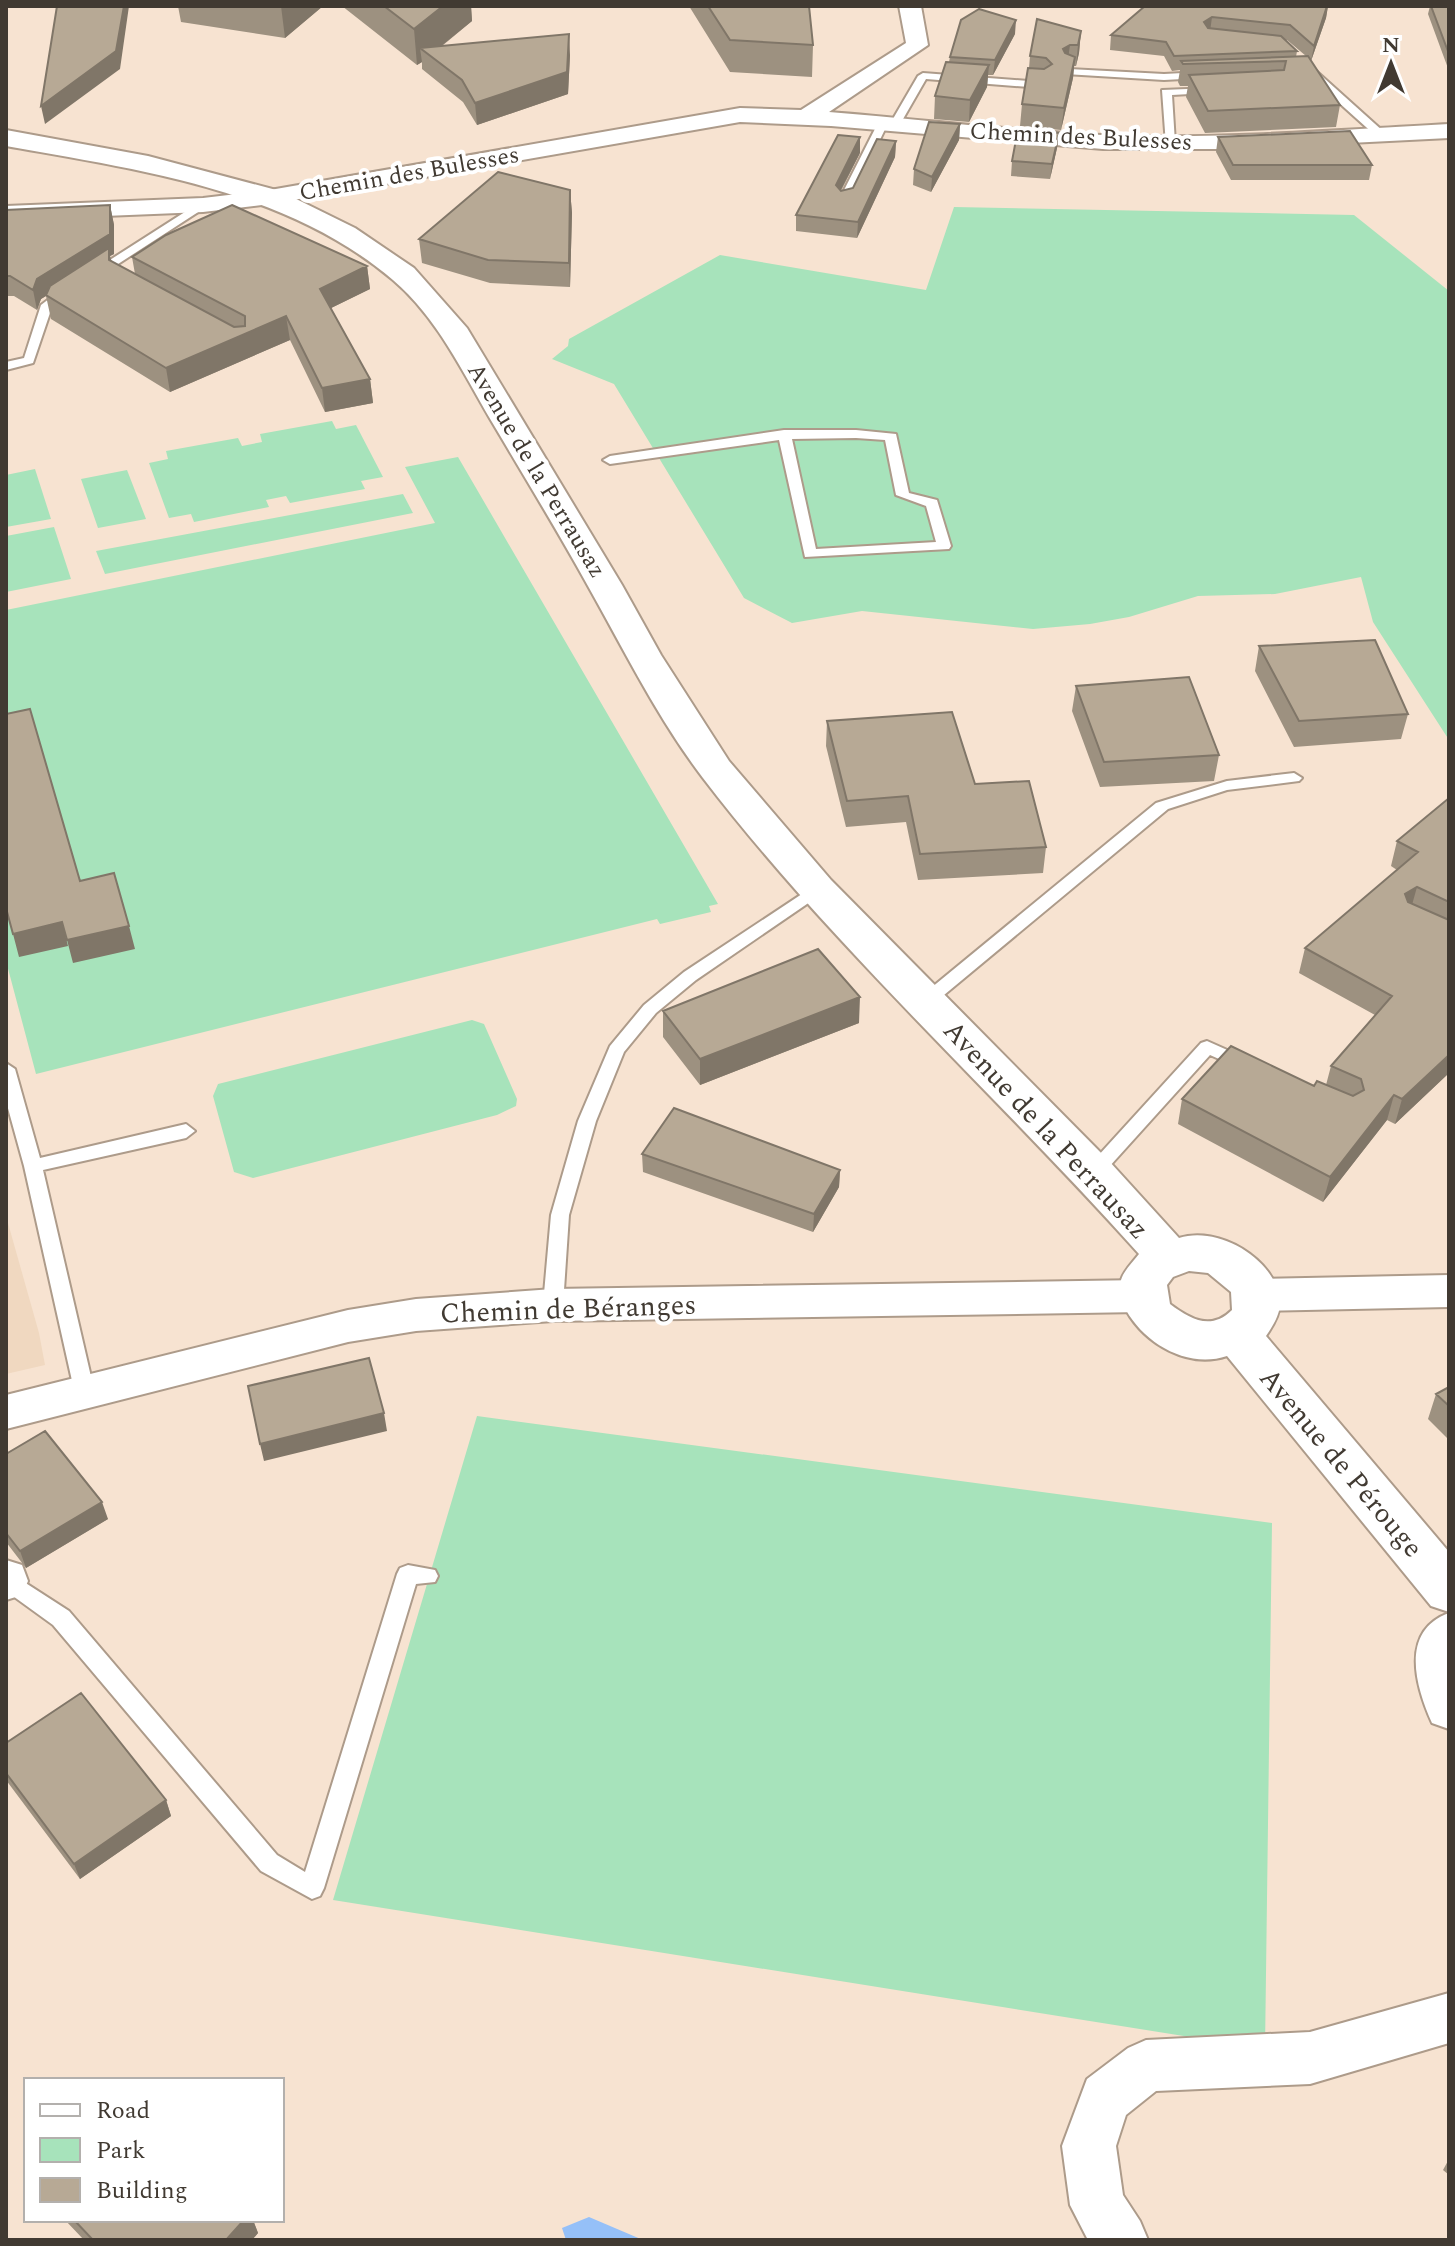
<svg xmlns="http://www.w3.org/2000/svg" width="1455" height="2246" viewBox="0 0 1455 2246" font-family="Spectral,serif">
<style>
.built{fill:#f0d8c0}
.green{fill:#a7e3bb}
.water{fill:#95c0f8}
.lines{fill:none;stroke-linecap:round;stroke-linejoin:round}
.service-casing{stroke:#ad9b8a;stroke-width:4}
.minor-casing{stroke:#ad9b8a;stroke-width:4}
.tertiary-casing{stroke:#ad9b8a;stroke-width:4}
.service{fill:#fff;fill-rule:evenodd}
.minor{fill:#fff;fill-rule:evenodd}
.tertiary{fill:#fff;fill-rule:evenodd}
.wall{fill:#9d9180;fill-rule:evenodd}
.shaded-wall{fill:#807668}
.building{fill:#b7a995;stroke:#807668;stroke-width:2}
.labels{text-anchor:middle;stroke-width:8;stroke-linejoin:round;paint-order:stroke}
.far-street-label{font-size:24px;fill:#413a32;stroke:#fff}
.street-label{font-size:28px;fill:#413a32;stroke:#fff}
</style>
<rect width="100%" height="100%" fill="#f7e3d1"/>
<path class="built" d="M6 1216 39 1333 45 1365 6 1374Z"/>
<path class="green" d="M954 207 1354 215 1449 291V740L1373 622 1361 577 1275 594 1198 596 1129 617 1090 624 1033 629 862 611 792 623 744 598 614 384 552 359 568 346 569 339 720 255 926 290Z
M332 421 336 429 356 425 383 477 361 481 365 489 290 503 286 496 266 500 269 507 194 522 191 514 169 518 149 463 168 459 166 451 238 438 242 446 262 442 260 434Z
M458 457 718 904 709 906 711 912 660 924 657 919 36 1074 6 961V610L435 523 405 467Z
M35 469 51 519 6 527V475Z
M127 470 146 519 98 528 81 479Z
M403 494 413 513 105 574 96 551Z
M54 527 71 579 6 592V536Z
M472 1020 484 1024 517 1099 516 1106 497 1115 253 1178 234 1172 213 1096 218 1084Z
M477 1416 1272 1523 1265 2049 333 1900Z"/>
<path class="water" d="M589 2217 643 2240H566L562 2228Z"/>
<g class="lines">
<g class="service-casing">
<path id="service" d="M1069 69 1164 74 1202 72 1207 75 1202 78 1164 80 1065 74V70Z
M1307 70H1315L1384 132V136H1376L1307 74Z
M923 73 1042 82 1047 85 1042 88 926 79 899 126H891L890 124 918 76Z
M1212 88V92L1208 93 1172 95 1175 143 1166 145 1162 90Z
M883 120 888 123 850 202 840 204 838 202 878 123Z
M199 203 209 205 98 277 88 274Z
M62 289 72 292 52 307 33 363 6 370V362L24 358 41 305Z
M784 430H856L896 434 909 493 937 500 951 546 949 549 805 557 779 440 610 464 603 460 610 456ZM856 438 885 440 896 495 926 506 936 542 816 549 792 439Z
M1294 773 1302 778 1299 781 1227 790 1168 809 932 1005H920L917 1001 920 997 1156 803 1227 781Z
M817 884 825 889 823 893 696 980 656 1013 624 1052 596 1121 569 1215 563 1305 560 1310H546L543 1305 551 1215 578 1121 610 1046 644 1005 684 972Z
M1207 1041 1252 1061 1255 1065 1246 1071 1210 1055 1099 1178H1087L1084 1173 1087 1168 1201 1043Z
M6 1063 15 1069 40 1158 186 1124 195 1131 186 1138 43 1170 95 1394 92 1400 85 1402 78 1400 75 1394 24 1166 6 1101Z
M408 1565 435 1570 438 1576 435 1582 416 1584 324 1888 320 1896 312 1899 261 1871 53 1625 6 1591 7 1571 69 1611 277 1855 305 1872 397 1574 400 1568Z"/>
</g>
<g class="minor-casing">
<path id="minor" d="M899 6H921L928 45 829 112C920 119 1011 131 1102 135 1218 140 1334 130 1449 124V138L1233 149H1103L831 126 740 122 270 204 203 212 6 220V206L203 198 270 190 740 108 801 110 906 43Z
M1449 1275V1307L1257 1311 1243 1306 1237 1295 1243 1284 1257 1279Z
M1142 1280 1156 1285 1162 1296 1156 1307 1142 1312 553 1321 416 1331 348 1342 6 1429V1395L348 1310 416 1299 553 1289Z
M6 1560 22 1565 28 1581 22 1595 6 1600Z
M1449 1613V1729L1432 1723C1415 1685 1400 1631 1449 1613Z
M1449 1993V2043L1310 2084 1156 2091 1126 2115 1116 2146 1123 2195 1140 2221 1148 2240H1088L1070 2205 1062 2146 1087 2079 1128 2048 1146 2040 1310 2032Z"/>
</g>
<g class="tertiary-casing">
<path id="tertiary" d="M6 130 148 156 280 191 355 228 414 268 467 328 622 585 661 655 729 761 831 880 1109 1161 1179 1238C1218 1225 1276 1259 1280 1301 1281 1313 1273 1326 1266 1336L1449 1552V1612L1431 1606 1227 1356C1188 1369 1145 1344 1126 1310 1121 1301 1117 1291 1121 1280 1124 1270 1133 1262 1139 1254 996 1094 834 949 703 778 658 719 624 650 588 586 557 530 524 476 492 422 463 373 437 317 393 280 286 189 139 170 6 146ZM1189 1271 1208 1273 1231 1292 1232 1310C1211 1331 1190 1319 1170 1304L1167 1285 1173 1277Z"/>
</g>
<use href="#service" class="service"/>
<use href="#minor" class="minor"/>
<use href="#tertiary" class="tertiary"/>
</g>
<path class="wall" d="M178 6H323L285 38 181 22Z
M342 6H471L472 21 442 46 570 55 568 94 477 125 463 102 422 69V62L417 65Z
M689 6H809L813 45 812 77 730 72Z
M1145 6H1328L1326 18 1311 61 1340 105 1336 127 1205 133 1186 97 1188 86H1180L1178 82 1180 70 1172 71 1164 56 1110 50 1111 35ZM1285 40H1287L1306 56 1296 57 1297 51Z
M1430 6H1449V71L1428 14Z
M1081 31 1079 53 1076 66H1074L1073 78 1061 130 1020 126 1022 104 1029 68 1030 56Z
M1015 34 993 75H988L987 87 969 122 934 119 935 96 949 62 950 57Z
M960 124 959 140 931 192 913 185 914 169Z
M1059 133 1057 148 1050 179 1011 176 1012 161Z
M1218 137 1372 165 1369 180H1231L1216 152Z
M896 141 895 157 857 238 796 231V215L860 153 841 191 853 188Z
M570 190 572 213 570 287 490 283 422 263 419 239Z
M110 205 114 225V254L110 256 112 262 135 274 132 257 367 266 370 289 331 308 370 379 373 403 325 412 290 340 170 392 51 319 46 296 41 299 37 310 14 296H6V210Z
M1259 646 1408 714 1401 739 1294 747 1255 671Z
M1076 686 1219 755 1214 781 1100 787 1072 711Z
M827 721 975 784 1046 847 1043 873 918 880 906 822 846 827 826 746Z
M1449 798V1073L1395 1124 1387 1120 1323 1202 1178 1124 1182 1099 1326 1085 1331 1066 1375 1015 1299 973 1305 948 1397 870 1391 866 1397 841Z
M663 1011 859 1023 700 1085 663 1037Z
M642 1154 840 1170 839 1187 813 1232 643 1172Z
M1449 1387V1440L1428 1419 1436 1394Z
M6 1454 108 1519 26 1568 6 1542Z
M6 1743 166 1800 171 1816 80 1879 6 1780Z
M1449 2159V2175L1443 2170Z
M65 2220H253L258 2233 252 2240H84Z"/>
<path class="shaded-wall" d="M124 6H129L120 69 45 124 41 106Z
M281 6H323L285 38Z
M443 6H471L472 21 430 55 420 48 422 62 417 65 414 29Z
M1328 6 1326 18 1311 61 1314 46Z
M1212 17 1210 32 1204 22Z
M1016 20 1015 34 993 75 995 60Z
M1081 31 1079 53 1076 66 1078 45Z
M569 34 570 55 568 94 477 125 475 103Z
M1070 45 1067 66 1063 49Z
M1075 57 1073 78 1061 130 1064 108Z
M989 65 987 87 969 122 970 100Z
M960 124 959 140 931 192 932 177Z
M1059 133 1057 148 1050 179 1052 164Z
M860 137V153L835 201 836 185Z
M896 141 895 157 857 238 858 222Z
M570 190 572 213 570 287 569 263Z
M110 205 114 225V254L110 256 113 271V284L109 257 41 299 37 310 33 290 37 279Z
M367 266 370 289 323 312 320 289Z
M286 316 290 340 170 392 166 368Z
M370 379 373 403 325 412 322 388Z
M1417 887 1410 912 1405 894Z
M62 922 68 946 19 957 13 934Z
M129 926 135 949 73 963 67 940Z
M860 997 859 1023 700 1085V1059Z
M1449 1055V1073L1395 1124 1402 1099Z
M1394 1095 1387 1120 1323 1202 1330 1177Z
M840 1170 839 1187 813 1232 814 1214Z
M384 1413 387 1431 264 1461 260 1444Z
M102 1502 108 1519 26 1568 20 1551Z
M166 1800 171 1816 80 1879 74 1864Z
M244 2220H253L258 2233 252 2240H226Z"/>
<path class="building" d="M57 6H124L116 51 41 106Z
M384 6H443L414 29Z
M708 6H809L813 45 730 40Z
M1145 6H1327L1314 46 1290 25 1212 17 1204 22 1208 28 1281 36 1297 51 1174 56 1166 42 1111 35Z
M1431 6H1449V54Z
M979 9 1016 20 995 60 950 57 961 20Z
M1037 19 1081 31 1078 45H1070L1063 49 1065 53 1075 57 1064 108 1022 104 1028 68 1044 69 1052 64 1046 58 1030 56Z
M569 34 567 72 475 103 462 80 420 48Z
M1308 56 1340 105 1208 111 1189 75 1284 70 1286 61 1183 64 1181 61Z
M946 62 989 65 970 100 935 96Z
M929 122 960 124 932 177 914 169Z
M1018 129 1059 133 1052 164 1012 161Z
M1350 131 1372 165H1233L1218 137Z
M838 135 860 137 836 185 841 191 853 188 877 139 896 141 858 222 796 215Z
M498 172 570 190 569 263 488 260 419 239Z
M110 205V234L37 279 33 290 10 276H6V210Z
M232 205 367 266 320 289 370 379 322 388 286 316 166 368 46 295 50 286 109 248V260L234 327 245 326V316L132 257 166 235Z
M1375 640 1408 714 1299 721 1259 646Z
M1189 677 1219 755 1104 762 1076 686Z
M30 709 80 881 114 873 129 926 67 940 62 922 13 934 6 908V714Z
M952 712 975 784 1029 781 1046 847 920 854 908 796 847 801 827 721Z
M1449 798V902L1417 887 1405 894 1408 902 1449 920V1055L1402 1099 1394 1095 1330 1177 1182 1099 1231 1046 1314 1086 1317 1081 1353 1096 1364 1090 1361 1079 1331 1066 1392 996 1305 948 1418 852 1397 841Z
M818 949 860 997 700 1059 663 1011Z
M674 1108 840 1170 814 1214 642 1154Z
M369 1358 384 1413 260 1444 248 1386Z
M1449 1387V1406L1436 1394Z
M45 1431 102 1502 20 1551 6 1533V1454Z
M81 1693 166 1800 74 1864 6 1773V1743Z
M74 2220H244L226 2240H93Z"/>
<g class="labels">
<g class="far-street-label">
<text transform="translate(1081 136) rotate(3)" y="8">Chemin des Bulesses</text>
<text transform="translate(409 173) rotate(-10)" y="8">Chemin des Bulesses</text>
<text transform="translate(537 470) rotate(59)" y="8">Avenue de la Perrausaz</text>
</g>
<g class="street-label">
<text transform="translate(1047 1129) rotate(47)" y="10">Avenue de la Perrausaz</text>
<text transform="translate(568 1308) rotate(-2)" y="10">Chemin de Béranges</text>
<text transform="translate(1342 1462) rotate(50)" y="10">Avenue de Pérouge</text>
</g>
</g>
<rect width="1455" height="2246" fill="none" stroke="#413a32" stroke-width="16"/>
<rect x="24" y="2078" width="260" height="144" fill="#ffffff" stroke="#b3b0ad" stroke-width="2"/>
<rect x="40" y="2104" width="40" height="12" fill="#ffffff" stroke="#b3b0ad" stroke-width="2"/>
<text x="96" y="2118" font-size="24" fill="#413a32">Road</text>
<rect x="40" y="2138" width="40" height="24" fill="#a7e3bb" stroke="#b3b0ad" stroke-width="2"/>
<text x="96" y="2158" font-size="24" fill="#413a32">Park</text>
<rect x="40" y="2178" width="40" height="24" fill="#b7a995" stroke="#b3b0ad" stroke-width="2"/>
<text x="96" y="2198" font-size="24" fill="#413a32">Building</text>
<g transform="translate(1391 64)" stroke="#ffffff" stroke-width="6" paint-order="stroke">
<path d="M0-6L14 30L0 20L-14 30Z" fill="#413a32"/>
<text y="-12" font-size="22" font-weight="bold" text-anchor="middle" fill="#413a32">N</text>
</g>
</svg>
